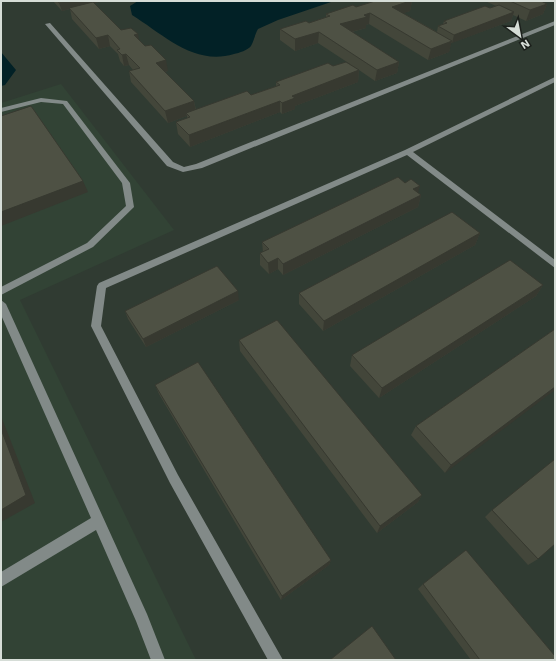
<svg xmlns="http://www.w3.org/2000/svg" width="556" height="661" viewBox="0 0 556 661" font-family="'Work Sans',sans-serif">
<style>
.built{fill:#324335}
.water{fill:#022126}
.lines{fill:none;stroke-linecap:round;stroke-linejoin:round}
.minor{fill:#828a88;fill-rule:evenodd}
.wall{fill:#43463a}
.shaded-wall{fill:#373930}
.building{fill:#4e5144;stroke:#373930}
</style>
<rect width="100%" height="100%" fill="#303b32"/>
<path class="built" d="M61 84 174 230 20 300 196 660H1V103Z"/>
<path class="water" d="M138 1H334L278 20 258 29C255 34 254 41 251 46 248 50 239 53 234 54 194 66 164 35 132 15L130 6Z
M1 52 16 70 5 85 1 86Z"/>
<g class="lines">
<path class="minor" d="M555 21V25L202 168 183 172 167 166 45 24 50 23 173 162 184 167 196 164Z
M555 77V82L413 152 555 260V268L407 155 106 288 101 326 178 475 283 660H268L170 483 91 326 97 286 99 283 405 150Z
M41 98 67 101 130 183 134 207 93 247 1 295V287L87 243 126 206 122 183 63 104 41 102 1 112V108Z
M1 300 6 304 147 614 165 660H151L136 621 96 530 1 587V572L91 518 1 315Z"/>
</g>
<path class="wall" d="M53 1H103L94 3 121 30 139 41 168 71 165 72 194 101 196 110 251 95 276 86V82L333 66 350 64 318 43 295 51 280 40V29L309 23 326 17V14L356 7 371 2 372 1H412L410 11 403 13 437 32 438 26 443 24 444 21 496 6 485 1H541L547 4 543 14 526 21 513 15 511 21 451 43 449 52 428 60 369 24 366 25V28L352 32 399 62 397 73 375 81 359 70 358 82 295 106V109L282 114 280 112 190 147 178 134 176 122 187 118V116L168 123 131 82 129 71 133 70 129 65 124 66 120 61 118 54 110 46 99 49 72 19 70 9 62 11Z
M418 193 421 195 418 207 283 275 278 269 269 274 260 265V253L263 252 262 242Z
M480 233 475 245 323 331 299 304V293Z
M543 285 536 296 379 398 350 366 352 355Z
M239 300 146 347 128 319 125 311Z
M555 329 445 473 411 435 416 426Z
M239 340 422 495 418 502 377 533 240 351Z
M155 385 331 560 329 565 281 600 159 394Z
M492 510 538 559 528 565 485 517Z
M423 584 555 660H471L418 589Z"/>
<path class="shaded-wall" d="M66 1H103L70 9 69 8 70 9 62 11 59 3Z
M410 1H412L410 11 390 18 392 7Z
M547 4 543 14 526 21 530 10Z
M514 12 511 21 452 43 454 35Z
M370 13 369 24 366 25V28L339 35 340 24Z
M319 32 318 43 295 51V39Z
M138 34 140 45 134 35Z
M108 35 110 46 99 49 96 38Z
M452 41 449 52 428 60 431 49Z
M126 54 129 65 124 66 122 55Z
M166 60 168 71 158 74 156 63Z
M399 62 397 73 375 81 377 70Z
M359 70 358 82 295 106V109L282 114V103L292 96Z
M194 101 196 113H186L187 116 168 123 165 111Z
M280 101V112L190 147 189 135Z
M83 181 88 192 1 226V212Z
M420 186 417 197 421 195 418 207 283 275V264L413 189Z
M480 233 475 245 323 331 324 321Z
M278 258V269L269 274 268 263Z
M543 285 536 296 379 398 382 388Z
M238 291 239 300 146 347 143 339Z
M555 387V390L445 473 451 465Z
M1 416 35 503 1 522Z
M422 495 418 502 377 533 380 526Z
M331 560 329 565 281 600 282 596Z"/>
<path class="building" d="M58 1H66L59 3Z
M375 1H410L392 7 452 41 431 49 370 13 364 15 367 17 340 24 399 62 377 70 319 32 295 39 280 29 306 21 309 23 330 16 326 14 353 5 356 7Z
M510 1H541L547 4 530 10Z
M93 2 121 30 131 28 138 34 134 35 145 46 151 45 166 60 156 63 194 101 165 111 129 71 140 68 126 54 122 55 117 50 120 49 108 35 96 38 69 8Z
M499 5 514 12 454 35 438 26 447 23 444 21 485 6 490 8Z
M346 62 359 70 292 96 295 98 282 103 280 101 189 135 176 122 190 117 186 113 247 91 251 95 280 85 276 82 328 63 333 66Z
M31 106 83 181 1 212V116Z
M398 177 405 183 411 179 420 186 413 189 421 195 283 264 278 258 268 263 260 253 269 249 262 242Z
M452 212 480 233 324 321 299 293Z
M510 260 543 285 382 388 352 355Z
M217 266 238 291 143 339 125 311Z
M277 320 422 495 380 526 239 340Z
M555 329V387L451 465 416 426Z
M198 362 331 560 282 596 155 385Z
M1 429 26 495 1 510Z
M555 459V544L538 559 492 510Z
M466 550 555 656V660H480L423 584Z
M372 626 396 660H330Z"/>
<rect width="556" height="661" fill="none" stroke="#d6ddd7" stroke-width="4"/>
<g transform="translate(520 36) rotate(148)" stroke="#1c201c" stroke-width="3" paint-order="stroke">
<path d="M0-3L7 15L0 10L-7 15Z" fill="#d6ddd7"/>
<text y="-6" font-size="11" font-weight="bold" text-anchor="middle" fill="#d6ddd7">N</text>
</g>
</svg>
